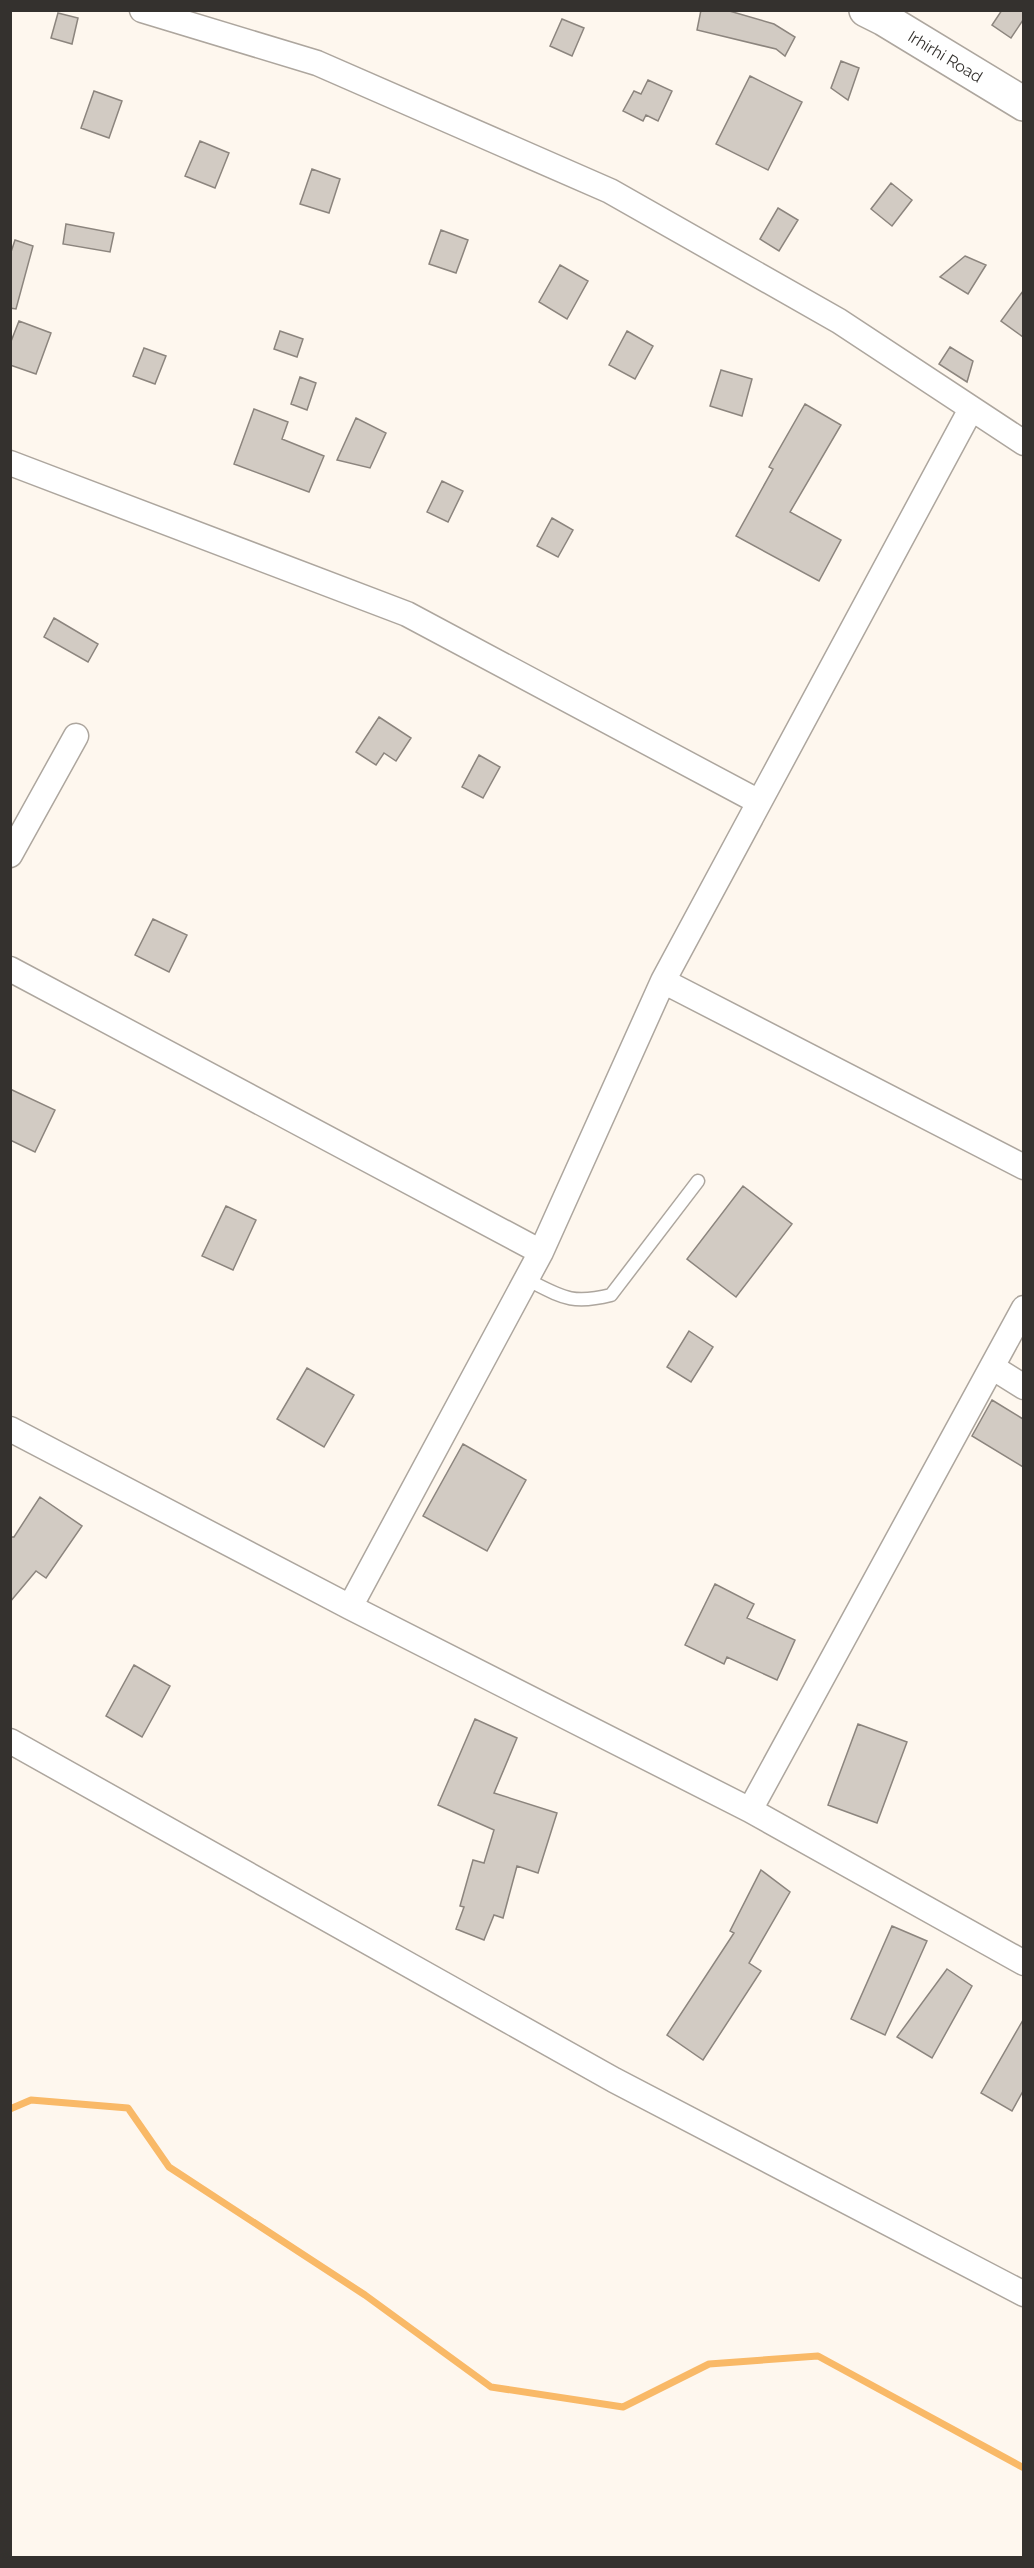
<svg xmlns="http://www.w3.org/2000/svg" width="1034" height="2568" viewBox="0 0 1034 2568" font-family="Raleway,sans-serif">
<style>
.lines{fill:none;stroke-linecap:round;stroke-linejoin:round}
.stream{stroke:#f9b967;stroke-width:7}
.building{fill:#d2cbc3;stroke:#8c857e;stroke-width:1.5}
.lane-casing{stroke:#ada69e;stroke-width:15}
.street-casing{stroke:#ada69e;stroke-width:27}
.secondary-casing{stroke:#ada69e;stroke-width:36}
.lane{stroke:#fff;stroke-width:12}
.street{stroke:#fff;stroke-width:24}
.secondary{stroke:#fff;stroke-width:33}
.labels{text-anchor:middle;stroke-width:5;stroke-linejoin:round;paint-order:stroke}
.street-label{font-size:16px;fill:#34312e;stroke:#fff}
</style>
<rect width="100%" height="100%" fill="#fef7ee"/>
<g class="lines">
<path class="stream" d="M10 2109 31 2100 128 2108 169 2167 365 2295 491 2387 623 2407 709 2364 818 2356 1024 2468"/>
</g>
<path class="building" d="M701 10H726L774 24 795 37 785 56 776 49 697 30Z
M1002 10H1023V20L1011 38 992 25Z
M58 13 78 18 72 44 51 38Z
M562 19 584 28 572 56 550 46Z
M841 61 859 68 848 100 831 88Z
M750 76 802 102 768 170 716 144Z
M648 80 672 91 658 121 646 115 643 121 623 111 634 91 641 94Z
M94 91 122 101 109 138 81 128Z
M200 141 229 153 215 188 185 176Z
M312 169 340 179 329 213 300 204Z
M891 183 912 200 892 226 871 209Z
M778 208 798 220 779 251 760 239Z
M66 224 114 233 110 252 63 244Z
M441 230 468 240 456 273 429 264Z
M15 240 33 246 16 309 10 308V255Z
M965 256 986 265 968 294 940 277Z
M560 265 588 281 567 319 539 302Z
M1023 291V337L1001 321Z
M19 321 51 333 36 374 10 365V344Z
M280 331 303 339 297 357 274 349Z
M627 331 653 346 635 379 609 365Z
M950 347 973 361 967 382 939 364Z
M144 348 166 356 155 384 133 376Z
M721 370 752 379 742 416 710 406Z
M300 377 316 383 307 410 291 404Z
M805 404 841 425 790 512 841 540 819 581 736 536 773 469 769 467Z
M254 409 288 422 282 439 324 456 309 492 234 464Z
M356 418 386 433 370 468 337 460Z
M442 481 463 491 448 522 427 512Z
M552 518 573 530 558 557 537 546Z
M54 618 98 644 88 662 44 637Z
M379 717 411 738 396 761 384 753 376 765 356 752Z
M479 755 500 767 483 798 462 787Z
M153 919 187 935 169 972 135 955Z
M10 1089 55 1110 35 1152 10 1140Z
M743 1186 792 1224 736 1297 687 1259Z
M226 1206 256 1220 233 1270 202 1256Z
M689 1331 713 1347 691 1382 667 1367Z
M307 1368 354 1395 324 1447 277 1419Z
M992 1400 1023 1419V1467L972 1436Z
M463 1444 526 1480 487 1551 423 1516Z
M40 1497 82 1526 46 1578 36 1571 10 1602V1537H14Z
M715 1584 754 1604 747 1618 795 1640 777 1680 727 1657 724 1664 685 1645Z
M134 1665 170 1686 142 1737 106 1716Z
M475 1719 517 1738 494 1793 557 1813 538 1873 517 1866 503 1918 494 1915 484 1940 456 1929 464 1907 460 1906 473 1860 484 1863 494 1830 438 1805Z
M858 1724 907 1742 877 1823 828 1805Z
M761 1870 790 1892 749 1963 761 1971 703 2060 667 2035 734 1933 730 1931Z
M892 1926 927 1941 885 2035 851 2019Z
M947 1969 972 1986 932 2058 897 2037Z
M1023 2020V2091L1012 2111 981 2093Z"/>
<g class="lines">
<g class="lane-casing">
<path id="lane" d="M526 1279C562 1297 571 1305 611 1295L698 1181"/>
</g>
<g class="street-casing">
<path id="street" d="M142 10 317 63 610 191 839 321 1024 443
M971 409 663 981 1024 1167
M10 463 407 614 759 802
M10 855 76 736
M10 969 541 1252
M992 1367 1024 1387
M10 1429 350 1607 750 1810 1024 1963
M350 1607 541 1252 663 981
M10 1741 614 2080 1024 2294
M750 1810 1024 1308"/>
</g>
<g class="secondary-casing">
<g id="secondary">
<path id="s1" d="M866 10 884 19 1024 104"/>
</g>
</g>
<use href="#lane" class="lane"/>
<use href="#street" class="street"/>
<use href="#secondary" class="secondary"/>
</g>
<g class="labels">
<g class="street-label">
<text dy="6" stroke="none"><textPath href="#s1" startOffset="92">Irhirhi Road</textPath></text>
</g>
</g>
<rect width="1034" height="2568" fill="none" stroke="#34312e" stroke-width="24"/>
</svg>
